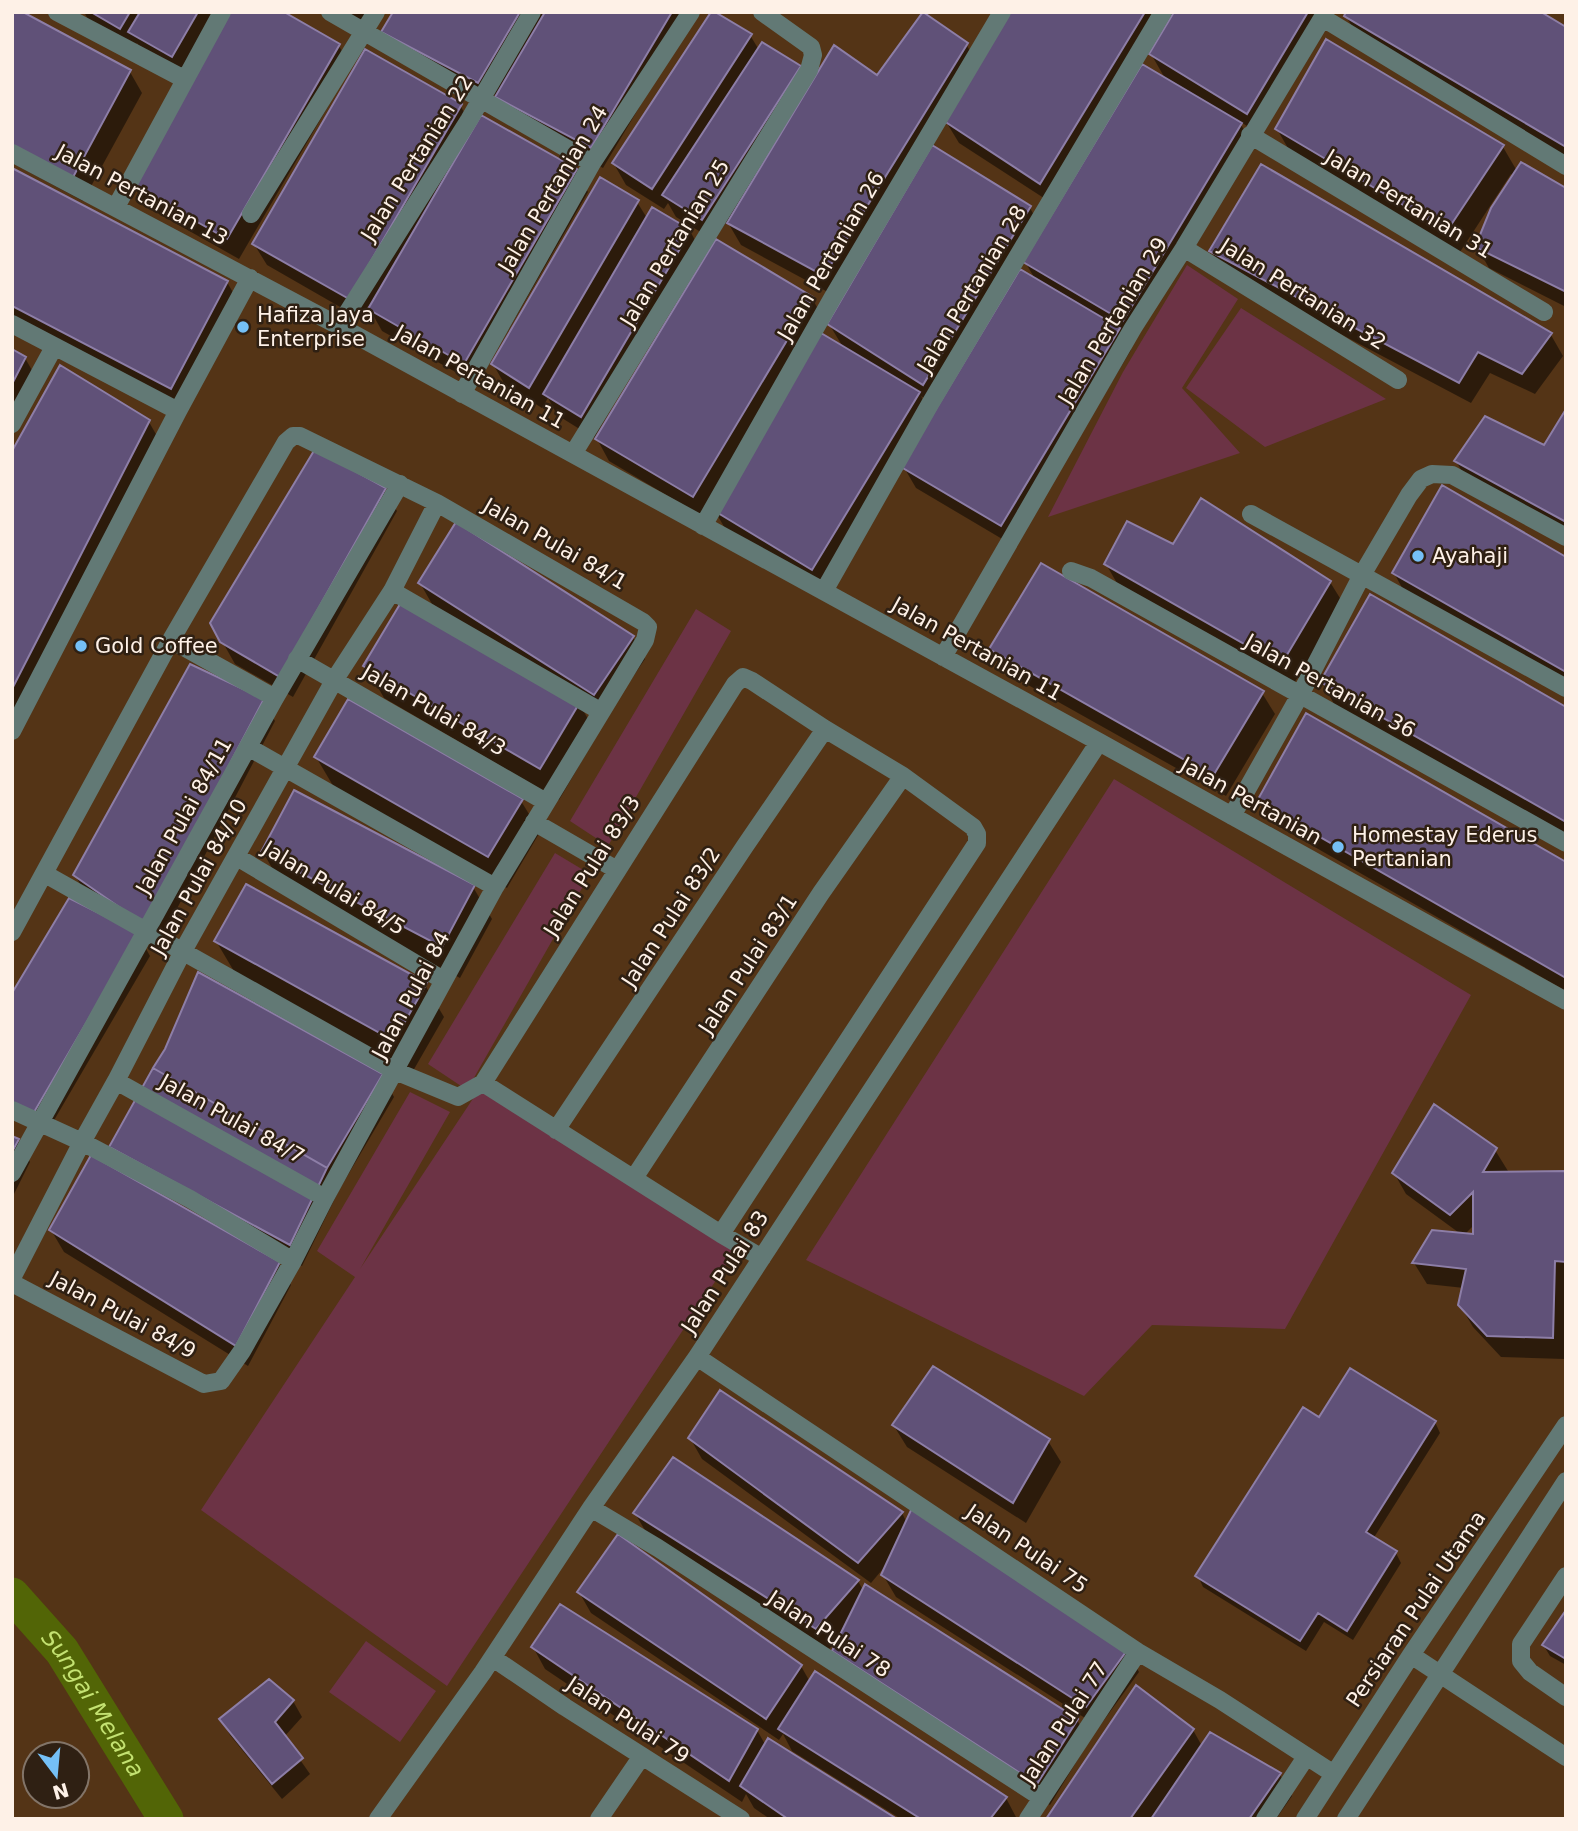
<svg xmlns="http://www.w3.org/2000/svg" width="1578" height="1831" viewBox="0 0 1578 1831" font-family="'DejaVu Sans',sans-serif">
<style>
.green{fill:#6c3345}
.shadow{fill:#0007;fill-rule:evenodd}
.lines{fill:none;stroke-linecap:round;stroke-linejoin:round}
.river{stroke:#526506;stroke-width:35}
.building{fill:#605178;stroke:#8d7ea7;stroke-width:2}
.minor{stroke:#627975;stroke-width:18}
.poi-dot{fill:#75c0f6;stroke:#2f2013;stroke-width:2.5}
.labels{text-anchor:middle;stroke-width:5;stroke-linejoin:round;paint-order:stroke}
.street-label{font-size:21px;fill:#fef1e7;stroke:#2f2013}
.poi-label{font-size:21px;fill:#fef1e7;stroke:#2f2013;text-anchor:start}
.water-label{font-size:23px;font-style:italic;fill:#c4e272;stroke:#2f2013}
</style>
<rect width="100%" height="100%" fill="#543416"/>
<path class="green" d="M1187 265 1238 299 1182 388 1240 453 1048 517 1123 372Z
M1241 308 1386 399 1265 447 1186 388Z
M696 609 731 631 608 846 570 821Z
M1114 779 1471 995 1285 1329 1152 1325 1084 1396 806 1260Z
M555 853 590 874 467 1090 428 1064Z
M482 1085 736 1250 447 1686 201 1510 355 1277 317 1251 410 1092 450 1112 360 1269Z
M366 1641 436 1691 400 1742 329 1692Z"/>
<path class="shadow" d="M12 12 130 72 142 93 83 201 12 163Z
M84 12H223L185 78 143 53 137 43 133 50 91 25Z
M336 12H383L372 31Z
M395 12H696L603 168 509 118 495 94 490 103 383 32Z
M1012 12H1152L1161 28 1053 204 959 143 945 120 837 297 741 245 727 221 714 240 812 298 824 320 705 518 609 461 597 439 717 242 676 217 668 203 664 209 626 185 614 164 750 35 759 50 800 67 811 86 878 78 966 44 979 66Z
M1162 12H1332L1260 134 1239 121 1253 146 1121 333 1131 350 1014 546 916 488 902 464 824 590 727 532 715 511 843 347 829 324 1030 208 1043 231 1166 80 1151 54 1172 19ZM1024 260 1035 279 933 418 921 396 935 406Z
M1346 16 1566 29V159L1358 37Z
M339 46 351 67 239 259 145 206 133 184Z
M460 105 474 130 576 171 588 192 477 384 382 331 368 306 361 319 267 265 254 244Z
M1277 129 1503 147 1517 171 1566 190V307L1489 268 1477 247 1514 176 1511 174 1460 252 1289 150Z
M12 170 227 282 239 303 183 409 12 320Z
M637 202 647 218 690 231 702 253 594 438 557 415 548 398 542 408 505 385 493 364Z
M1211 251 1551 335 1563 356 1535 394 1490 373 1471 403 1223 272Z
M12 351 25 358 37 379 12 428Z
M1566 412V535L1468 482 1456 461 1545 447Z
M149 422 161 443 12 734V455Z
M384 490 397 511 293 697 235 664 222 641Z
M1174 546 1330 582 1343 603 1293 685 1118 585 1106 564Z
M1566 559V685L1406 595 1394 573Z
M420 583 633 637 645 659 607 715 432 604Z
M991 649 1262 693 1275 714 1226 796 1003 671Z
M366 666 579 703 597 735 559 800 384 698Z
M1322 682 1566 709V835L1334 704Z
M263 700 275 721 158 945 87 896 75 875Z
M316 757 521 801 540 832 507 888 335 789Z
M1259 801 1566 864V991L1271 822Z
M263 852 473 887 492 919 460 978 281 884Z
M138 934 150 956 46 1134 12 1115Z
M216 941 425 985 444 1017 413 1071 235 973Z
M382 1075 394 1097 339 1190 302 1266 123 1168Z
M12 1138 17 1140 30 1162 12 1198Z
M1495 1150 1508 1171 1506 1174 1566 1173 1564 1359 1501 1357 1473 1327 1460 1305 1464 1288 1427 1284 1414 1263 1462 1235 1406 1194 1394 1173ZM1475 1224V1236L1464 1235Z
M51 1230 279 1263 291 1285 248 1366 64 1252Z
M1320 1419 1435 1422 1440 1433 1373 1539 1396 1553 1401 1563 1353 1640 1324 1622 1306 1651 1203 1587 1198 1576Z
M894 1426 1048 1441 1061 1462 1026 1523 907 1447Z
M690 1438 902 1513 907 1523 1127 1650 1139 1672 1099 1727 896 1597 883 1575 887 1564 871 1583 702 1459Z
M635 1513 858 1581 863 1590 1077 1720 1089 1741 1050 1805 847 1673 840 1637 829 1649 647 1534Z
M579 1592 801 1666 810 1682 1006 1798 1017 1819H901L792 1751 783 1734 779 1740 591 1613Z
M1566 1613V1665L1550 1656 1544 1646Z
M533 1647 757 1730 766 1746 894 1819H770L754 1808 746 1794 742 1802 545 1669Z
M293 1701 302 1717 284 1737 310 1774 282 1799 230 1735 221 1719Z
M1193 1730 1202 1746 1280 1775 1292 1796 1276 1819H1048Z"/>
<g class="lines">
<path class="river" id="s1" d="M12 1595 62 1651 166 1819"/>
</g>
<path class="building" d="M12 12H23L131 70 71 181 12 150Z
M91 12H130L120 29Z
M140 12H198L172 57 128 32Z
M230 12H284L340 44 227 239 131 184Z
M393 12H520L478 83 381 32Z
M545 12H672L591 148 495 97Z
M711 12H715L752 34 652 189 612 163Z
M923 12 968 43 824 276 727 223 834 45 877 75Z
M1009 12H1145L1040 184 944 121Z
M1174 12H1308L1247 114 1149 54Z
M1346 12H1541L1566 27V147L1344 16Z
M1326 39 1504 145 1447 231 1275 129Z
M762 42 801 66 702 220 662 195Z
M365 49 462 104 349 299 252 244Z
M1142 64 1242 123 1123 321 1023 262Z
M481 115 577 169 464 364 368 309Z
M932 145 1031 206 923 385 827 324Z
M1521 162 1566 188V292L1475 247 1491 208Z
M1261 164 1552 333 1522 374 1478 352 1459 383 1209 251Z
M12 168 228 281 171 389 12 306Z
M600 177 639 200 529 388 491 364Z
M652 207 691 230 581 417 543 394Z
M716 239 813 297 693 497 595 439Z
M1020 269 1120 328 1001 526 901 467Z
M821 333 920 392 812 570 713 510Z
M12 349 26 357 12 384Z
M60 365 150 420 12 689V451Z
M1566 409V522L1454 461 1485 416 1544 445Z
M315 449 386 488 280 677 220 642 210 623Z
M1442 485 1566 557V672L1392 573Z
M1201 498 1331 581 1281 665 1104 564 1127 521 1173 544Z
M456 522 634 636 594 695 418 583Z
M1041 563 1264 691 1213 776 989 649Z
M1370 594 1566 707V822L1320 682Z
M403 599 580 702 540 769 363 666Z
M190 664 264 699 145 925 73 875Z
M348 699 523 799 488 857 314 757Z
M1306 713 1566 862V978L1257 801Z
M294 790 475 885 442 947 261 852Z
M246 884 427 983 394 1041 214 941Z
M69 898 139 933 33 1114 12 1102V993Z
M198 972 383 1074 327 1168 153 1068 165 1049Z
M153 1068 327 1168 290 1245 109 1147Z
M1434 1104 1497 1148 1483 1172 1566 1171V1262L1555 1261 1553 1338 1487 1336 1458 1305 1466 1269 1412 1263 1432 1230 1473 1234V1192L1450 1215 1392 1173Z
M12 1136 19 1139 12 1152Z
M91 1155 280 1262 236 1346 49 1230Z
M933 1366 1050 1439 1013 1503 892 1425Z
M1350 1368 1436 1421 1366 1532 1397 1551 1347 1631 1318 1613 1300 1641 1195 1576 1303 1407 1319 1417Z
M720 1390 903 1512 858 1563 688 1438Z
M673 1457 859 1580 816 1629 633 1513Z
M912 1508 1128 1649 1086 1707 881 1575Z
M618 1534 802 1665 766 1719 577 1592Z
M865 1584 1078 1719 1037 1784 832 1651Z
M560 1604 758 1729 729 1781 531 1647Z
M1566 1610V1659L1542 1645Z
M815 1671 1007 1797 990 1819H921L778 1729Z
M269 1679 294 1700 275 1722 303 1758 272 1784 219 1719Z
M1136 1685 1194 1729 1130 1819H1046Z
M1210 1732 1281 1773 1249 1819H1151Z
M768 1738 897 1819H788L740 1786Z"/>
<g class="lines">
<path class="minor" d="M57 12 184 79
M330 12 592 163
M1323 18 1566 166
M1250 135 1544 312
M12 153 339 326 1099 742 1566 1001
M116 207 222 12
M251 214 376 12
M1184 248 1398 380
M12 324 178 411
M339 326 469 120 532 12
M462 394 592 163 691 12
M12 424 54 347
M573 454 809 70 813 55 811 47 762 12
M1251 514 1566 688
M703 526 833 297 1002 12
M1071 571 1091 578 1566 843
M392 591 600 711
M824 591 930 404 1163 12
M171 640 275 698
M943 657 1133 328 1184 248 1326 12
M297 659 546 802
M12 731 178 411 250 278
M248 747 495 887
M1232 816 1300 695 1362 575 1409 495 1421 479 1432 474 1452 475 1566 537
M534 822 617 870
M237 857 443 980
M45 874 395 1071 458 1097 483 1083 735 684 743 677 752 681 825 729 903 776 973 827 977 834V843L721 1234
M12 932 171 640 286 442 293 436H300L437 503 643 622 648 627 645 640 495 887 325 1198 293 1261 242 1351 221 1381 204 1384 12 1283
M116 1081 325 1198
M483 1083 721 1234 762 1258
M12 1110 82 1142 190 1199 293 1261
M556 1130 745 846 825 729
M12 1173 275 698 400 484
M634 1178 821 893 903 776
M12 1278 82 1142 116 1081 183 951 335 679 392 591 437 503
M697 1357 1138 1652 1220 1700 1334 1774
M591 1508 658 1548 1042 1798
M1566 1576 1521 1644V1661L1530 1672 1566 1697
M1411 1655 1566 1757
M493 1658 565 1707 741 1819
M378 1819 483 1672 591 1508 697 1357 1099 742
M599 1819 642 1756
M1028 1819 1138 1652
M1265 1819 1306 1757
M1305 1819 1411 1655 1566 1425
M1346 1819 1566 1481"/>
</g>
<g class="poi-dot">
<circle cx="243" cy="327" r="7"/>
<circle cx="1418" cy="556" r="7"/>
<circle cx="81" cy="646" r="7"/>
<circle cx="1338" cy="847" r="7"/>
</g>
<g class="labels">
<g class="street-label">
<text transform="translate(417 158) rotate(-58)" y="7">Jalan Pertanian 22</text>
<text transform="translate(553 189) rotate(-59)" y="7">Jalan Pertanian 24</text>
<text transform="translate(142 195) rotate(28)" y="7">Jalan Pertanian 13</text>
<text transform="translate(1409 204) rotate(31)" y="7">Jalan Pertanian 31</text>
<text transform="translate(675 243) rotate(-59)" y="7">Jalan Pertanian 25</text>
<text transform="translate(831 256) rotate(-60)" y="7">Jalan Pertanian 26</text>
<text transform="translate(972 289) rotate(-59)" y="7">Jalan Pertanian 28</text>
<text transform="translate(1303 294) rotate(32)" y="7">Jalan Pertanian 32</text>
<text transform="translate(1113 321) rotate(-59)" y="7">Jalan Pertanian 29</text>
<text transform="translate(480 377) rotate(29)" y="7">Jalan Pertanian 11</text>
<text transform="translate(555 544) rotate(30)" y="7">Jalan Pulai 84/1</text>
<text transform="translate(977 649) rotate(29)" y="7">Jalan Pertanian 11</text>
<text transform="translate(1330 686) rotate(29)" y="7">Jalan Pertanian 36</text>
<text transform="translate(434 710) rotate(30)" y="7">Jalan Pulai 84/3</text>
<text transform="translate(1251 801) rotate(29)" y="7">Jalan Pertanian</text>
<text transform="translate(184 816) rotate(-61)" y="7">Jalan Pulai 84/11</text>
<text transform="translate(592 866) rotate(-58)" y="7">Jalan Pulai 83/3</text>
<text transform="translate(199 877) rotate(-61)" y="7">Jalan Pulai 84/10</text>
<text transform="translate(334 888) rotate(31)" y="7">Jalan Pulai 84/5</text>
<text transform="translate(671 917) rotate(-57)" y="7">Jalan Pulai 83/2</text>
<text transform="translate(748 964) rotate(-57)" y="7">Jalan Pulai 83/1</text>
<text transform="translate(411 995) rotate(-62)" y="7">Jalan Pulai 84</text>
<text transform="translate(232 1119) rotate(29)" y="7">Jalan Pulai 84/7</text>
<text transform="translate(725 1272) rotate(-57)" y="7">Jalan Pulai 83</text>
<text transform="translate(123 1315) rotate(28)" y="7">Jalan Pulai 84/9</text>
<text transform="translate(1027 1549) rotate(34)" y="7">Jalan Pulai 75</text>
<text transform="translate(1416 1609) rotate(-56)" y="7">Persiaran Pulai Utama</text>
<text transform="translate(829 1634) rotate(33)" y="7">Jalan Pulai 78</text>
<text transform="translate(628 1720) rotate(33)" y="7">Jalan Pulai 79</text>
<text transform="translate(1064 1723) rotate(-57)" y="7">Jalan Pulai 77</text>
</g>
<g class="poi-label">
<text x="257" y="322">Hafiza Jaya<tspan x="257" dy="24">Enterprise</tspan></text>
<text x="1432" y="563">Ayahaji</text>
<text x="95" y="653">Gold Coffee</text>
<text x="1352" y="842">Homestay Ederus<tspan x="1352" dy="24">Pertanian</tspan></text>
</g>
<g class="water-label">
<text dy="8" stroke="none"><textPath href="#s1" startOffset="136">Sungai Melana</textPath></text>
</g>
</g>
<rect width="1578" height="1831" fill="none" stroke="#fef1e7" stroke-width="28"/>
<g transform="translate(56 1775) rotate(164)"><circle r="33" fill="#2f2013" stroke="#827468" stroke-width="2"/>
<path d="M0-5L12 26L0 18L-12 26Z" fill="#75c0f6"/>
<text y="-10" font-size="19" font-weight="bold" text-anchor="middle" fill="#fef1e7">N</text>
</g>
</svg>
